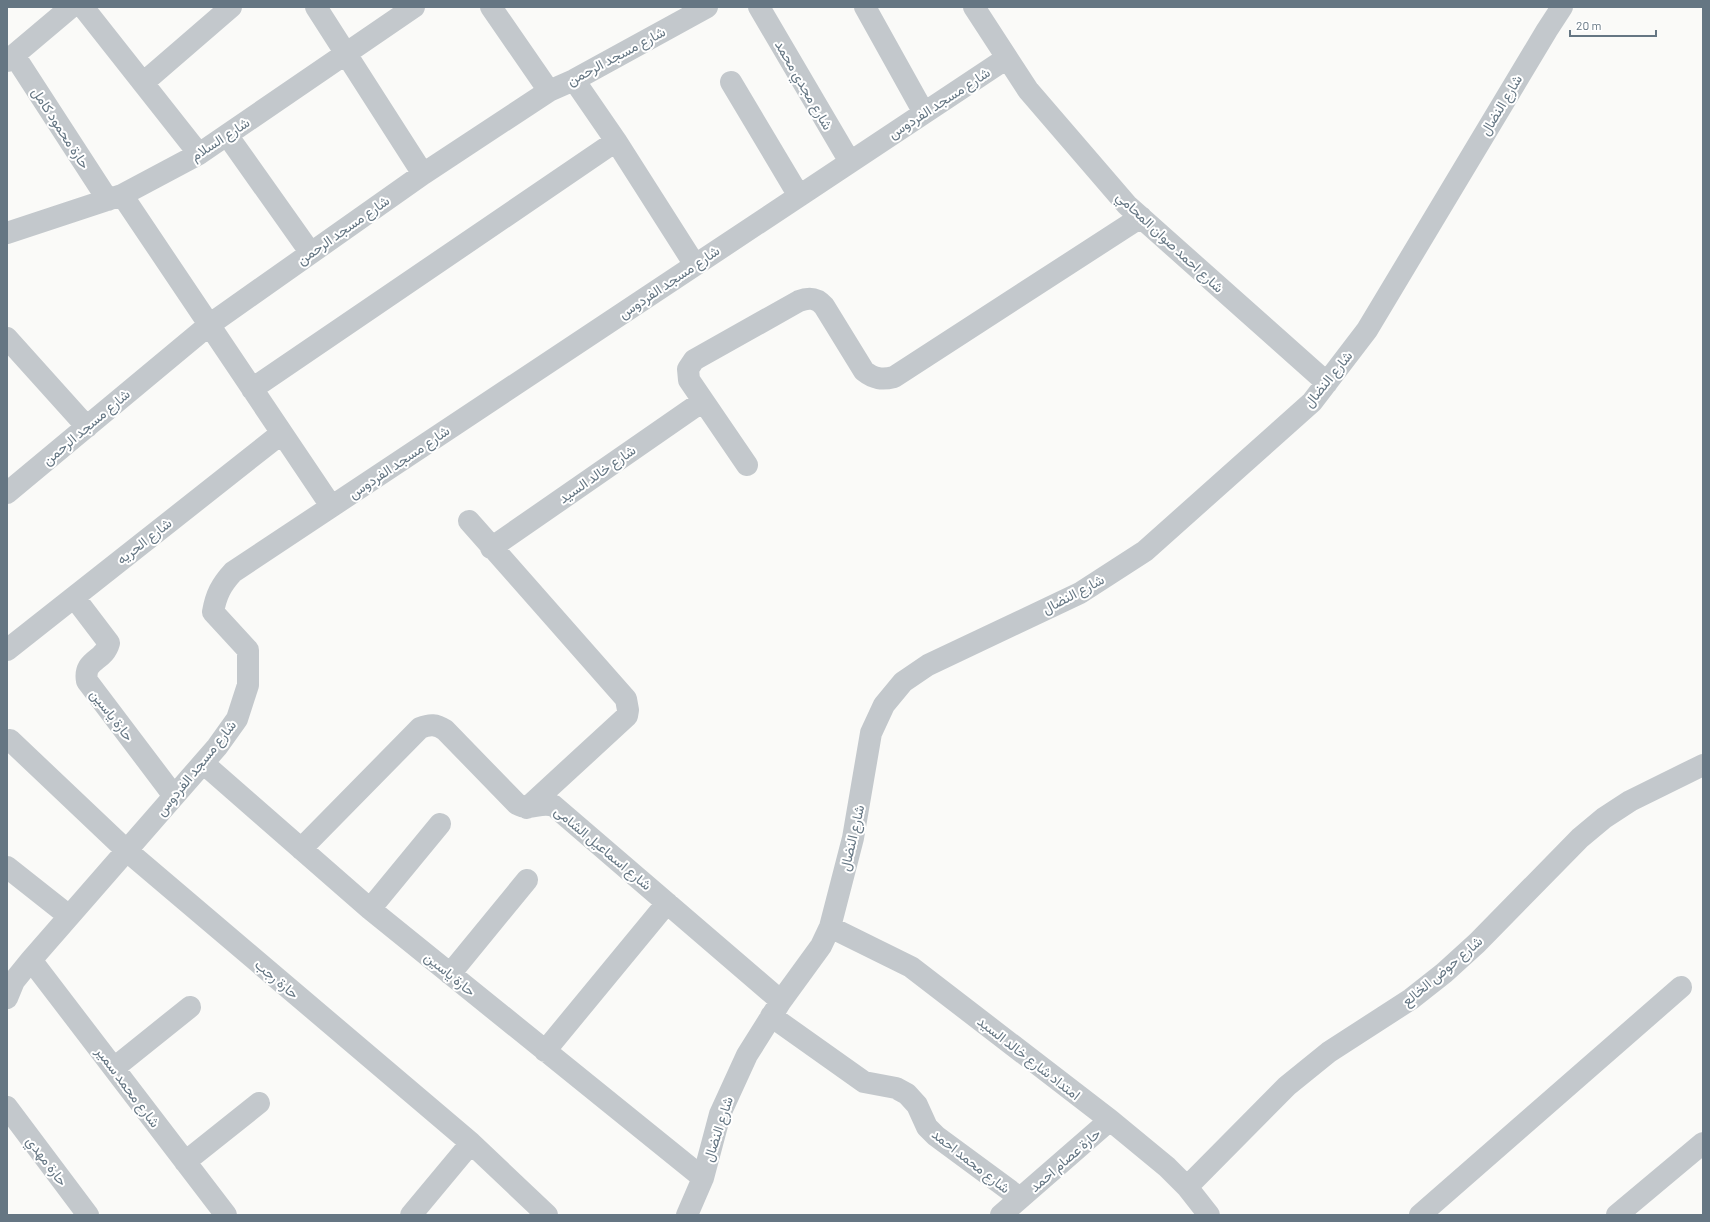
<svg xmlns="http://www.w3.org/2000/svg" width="1710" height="1222" viewBox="0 0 1710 1222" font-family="Barlow,Vazirmatn,sans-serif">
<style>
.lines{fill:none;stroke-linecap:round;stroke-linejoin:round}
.minor{stroke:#c3c8cc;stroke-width:22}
.labels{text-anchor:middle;stroke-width:4;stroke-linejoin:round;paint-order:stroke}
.street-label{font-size:14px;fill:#657683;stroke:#fff}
</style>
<rect width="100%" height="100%" fill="#fafaf8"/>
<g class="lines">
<path class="minor" d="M83 7 199 154
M316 7 423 174
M491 7 549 91
M759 7 850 162
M865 7 924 113
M974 7 1028 90 1127 205 1327 383
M14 55 108 200
M7 61 71 7
M574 80 616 141 695 265
M731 82 799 196
M143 83 231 7
M227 135 310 252
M122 195 331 506
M7 233 122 195 199 154 414 7
M7 338 87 427
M252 389 616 141
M747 465 689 380 688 369 694 360 799 301C809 297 817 298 824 306L864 371C874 379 882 380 894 377L1141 217
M7 493 209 325 423 174 549 91 574 80 707 7
M469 521 626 699 628 710 627 716 527 808
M491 548 703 401
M74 597 109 643C104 662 83 659 87 681L174 796
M7 650 282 433
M10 740 126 850 471 1143 547 1215
M203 763 370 909 703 1178
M301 849 420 728C430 724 436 724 445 730L517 804C532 812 539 801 554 806L781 1001
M7 867 69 916
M370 909 440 824
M830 927 911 967 1110 1120 1167 1167 1187 1187 1209 1215
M31 960 226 1215
M450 974 527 880
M7 998 14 981 31 960 217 747 237 719 248 685V650L213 612C216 595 221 585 233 572L1007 58
M771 1016 864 1082 896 1088 907 1094 917 1105 927 1127 936 1136 1020 1198
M545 1051 667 903
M114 1068 190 1007
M7 1107 88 1215
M185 1162 259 1103
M1187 1187 1287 1086 1329 1052 1411 999 1444 973 1477 943 1580 838 1604 818 1630 801 1703 765
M411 1215 471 1143
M687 1215 703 1178 720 1114 747 1055 781 1001 821 946 830 927 853 838 871 733 884 705 903 682 928 665 1080 593 1145 551 1312 402 1367 330 1547 30 1562 7
M1001 1215 1110 1120
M1420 1215 1681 987
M1617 1215 1703 1143"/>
</g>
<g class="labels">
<g class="street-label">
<text transform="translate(616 56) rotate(-28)" y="5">شارع مسجد الرحمن</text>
<text transform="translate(804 85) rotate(60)" y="5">شارع مجدي محمد</text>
<text transform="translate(939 103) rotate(-33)" y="5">شارع مسجد الفردوس</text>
<text transform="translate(1501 105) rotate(-59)" y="5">شارع النضال</text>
<text transform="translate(61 128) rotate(57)" y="5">حارة محمود كامل</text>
<text transform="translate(220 139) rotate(-33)" y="5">شارع السلام</text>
<text transform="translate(343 230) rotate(-35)" y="5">شارع مسجد الرحمن</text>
<text transform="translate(1170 242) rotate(43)" y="5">شارع احمد صوان المحامي</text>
<text transform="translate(669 282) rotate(-34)" y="5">شارع مسجد الفردوس</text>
<text transform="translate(1328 379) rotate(-51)" y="5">شارع النضال</text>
<text transform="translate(86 427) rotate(-40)" y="5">شارع مسجد الرحمن</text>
<text transform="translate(399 462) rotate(-34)" y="5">شارع مسجد الفردوس</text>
<text transform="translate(597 474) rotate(-35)" y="5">شارع خالد السيد</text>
<text transform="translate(144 541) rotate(-38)" y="5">شارع الحريه</text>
<text transform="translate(1073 594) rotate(-28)" y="5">شارع النضال</text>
<text transform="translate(112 715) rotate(52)" y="5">حارة ياسين</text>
<text transform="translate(196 768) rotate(-51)" y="5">شارع مسجد الفردوس</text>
<text transform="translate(852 838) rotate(-77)" y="5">شارع النضال</text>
<text transform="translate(603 848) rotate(40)" y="5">شارع اسماعيل الشامى</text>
<text transform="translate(1442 971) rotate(-40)" y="5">شارع حوض الخالع</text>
<text transform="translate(450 974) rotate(39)" y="5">حارة ياسين</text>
<text transform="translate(277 979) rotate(40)" y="5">حارة رجب</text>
<text transform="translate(1029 1058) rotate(38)" y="5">امتداد شارع خالد السيد</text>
<text transform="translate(128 1087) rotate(53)" y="5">شارع محمد سمير</text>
<text transform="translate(718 1129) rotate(-72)" y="5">شارع النضال</text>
<text transform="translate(1065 1160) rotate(-41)" y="5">حارة عصام احمد</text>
<text transform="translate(47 1161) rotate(53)" y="5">حارة مهدي</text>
<text transform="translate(971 1161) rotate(38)" y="5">شارع محمد احمد</text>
</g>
</g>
<rect width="1710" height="1222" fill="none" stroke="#657683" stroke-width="16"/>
<path d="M1570 30v6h86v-6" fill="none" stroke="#657683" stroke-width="2"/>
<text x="1576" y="30" font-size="12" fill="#657683" stroke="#ffffff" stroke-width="3" paint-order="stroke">20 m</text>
</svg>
